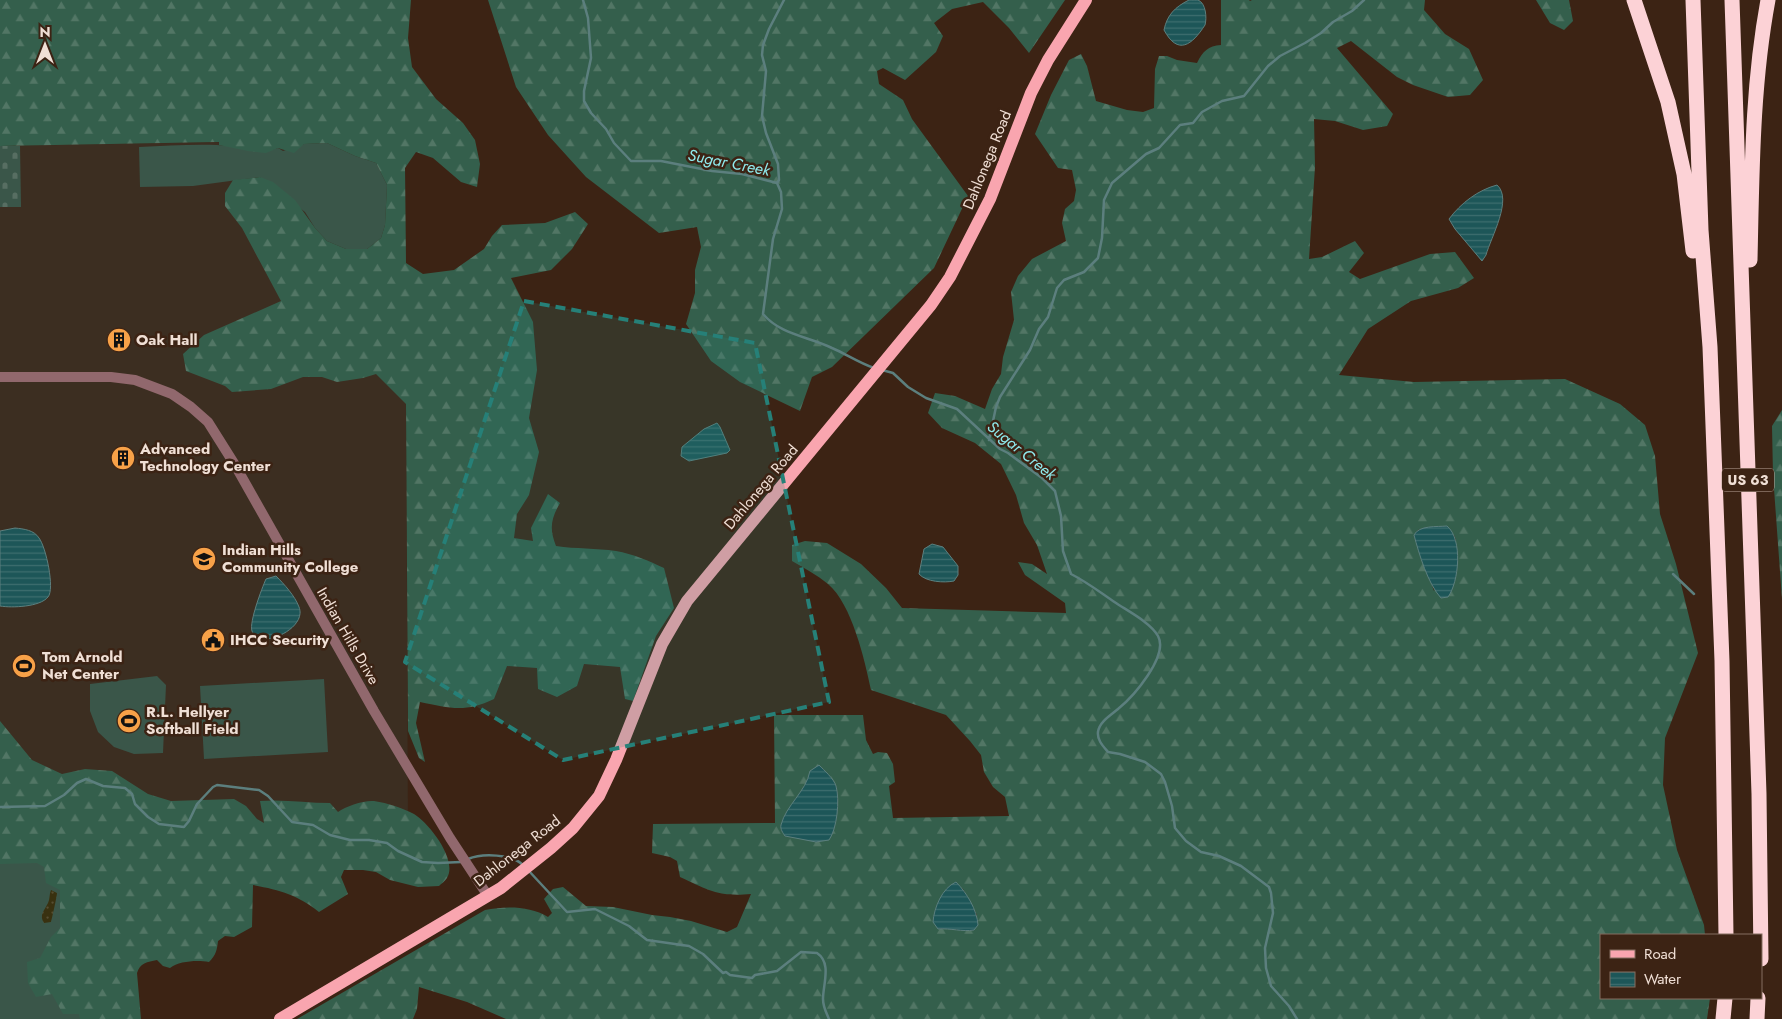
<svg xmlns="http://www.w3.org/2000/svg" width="1782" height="1019" viewBox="0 0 1782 1019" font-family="Jost,sans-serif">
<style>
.education{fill:#3c2e21}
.grass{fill:#3a5649}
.forest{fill:url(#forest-firs);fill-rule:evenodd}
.sand{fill:url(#sand-dots)}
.cemetery{fill:url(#cemetery-stones)}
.water{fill:url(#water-rules);stroke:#5c7f7e}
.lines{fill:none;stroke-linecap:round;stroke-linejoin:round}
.stream{stroke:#5c7f7e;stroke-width:2.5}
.minor{stroke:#91686d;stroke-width:10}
.major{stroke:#f9a5af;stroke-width:12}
.highway{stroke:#fcd2d6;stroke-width:15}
.marked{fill:#268078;fill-opacity:0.2;stroke:#268078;stroke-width:4;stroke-dasharray:10 6;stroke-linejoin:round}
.labels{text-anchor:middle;stroke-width:5;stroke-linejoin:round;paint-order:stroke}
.shield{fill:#3c2314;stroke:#baa79b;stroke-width:1}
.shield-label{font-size:14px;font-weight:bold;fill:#f0dfd5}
.street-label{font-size:15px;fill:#f0dfd5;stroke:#3c2314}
.poi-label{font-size:15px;font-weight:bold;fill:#f0dfd5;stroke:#3c2314;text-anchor:start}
.water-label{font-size:16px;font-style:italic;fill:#8febee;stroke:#3c2314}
</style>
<defs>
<pattern id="forest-firs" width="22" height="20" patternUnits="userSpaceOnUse" patternTransform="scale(1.25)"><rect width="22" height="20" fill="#345f4c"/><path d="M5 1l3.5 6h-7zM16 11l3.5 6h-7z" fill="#527665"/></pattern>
<pattern id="sand-dots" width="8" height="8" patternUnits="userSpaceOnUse" patternTransform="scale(1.25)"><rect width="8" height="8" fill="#393110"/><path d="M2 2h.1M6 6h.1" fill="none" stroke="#564e32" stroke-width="1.8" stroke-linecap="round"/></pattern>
<pattern id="cemetery-stones" width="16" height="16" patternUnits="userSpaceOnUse" patternTransform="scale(1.25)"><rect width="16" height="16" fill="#3a5649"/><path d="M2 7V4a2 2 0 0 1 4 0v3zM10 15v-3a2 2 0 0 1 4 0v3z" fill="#576e62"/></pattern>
<pattern id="water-rules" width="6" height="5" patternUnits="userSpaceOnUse" patternTransform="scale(1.25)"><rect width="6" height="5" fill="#1d5658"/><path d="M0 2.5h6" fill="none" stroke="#3e6e6f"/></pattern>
</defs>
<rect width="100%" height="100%" fill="#3c2314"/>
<path class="education" d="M405 139 408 833 0 836V146Z"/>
<path class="grass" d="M327 143 355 156 376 163 387 185 385 225 381 238 367 249H346L327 241 315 228 305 212 260 177 193 186 140 187 139 147C165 146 191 144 217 145 240 146 254 156 278 148L283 151 304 144Z
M157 676 166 685 163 753 134 754 114 747 98 732 90 711V684Z
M324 679 328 752 204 759 200 686Z
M88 835 93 1019H0V836Z"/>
<path class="forest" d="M0 0H411L408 38 412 67 436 99 463 123 475 140 480 164 477 187 461 182 433 158 416 152 405 168 406 263 423 274 454 270 484 249 492 236 502 225 545 223 575 212 588 224 572 249 551 270 511 278 533 322 537 370 529 418 539 452 529 495 517 514 514 538 533 541 531 528 548 494 560 503C551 519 549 528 556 546 576 549 596 548 616 551 633 554 649 561 664 568L674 608 656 636 633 701 625 699 620 667 584 664 577 686 557 697 538 689 537 668 507 666 494 699C465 713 450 708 420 702L416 723 425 762 419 758 408 731 406 404 376 374 363 378 337 382 322 377H303L271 389 232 392 225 386 186 371 183 354 204 335 281 301 242 228 225 206V193L233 180 260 177 273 182 295 200 315 228 327 241 346 249H367L381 238 385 225 387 185 376 163 355 156 327 143 304 144 294 153 278 148 266 153 248 151 219 145V142L0 146Z
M488 0H1065L1029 53 1009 28 983 2 952 9 934 23 943 36 936 52 905 80 883 68 877 71 879 84 903 100 912 119 968 196 934 268 832 367 812 377 800 411 740 382 711 361 686 324 695 293V270L701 247 697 227 659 233 586 177 548 135 516 87Z
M1221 0H1249L1250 1 1252 0H1425L1424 10 1445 34 1469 49 1483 80 1470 95 1448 97 1413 85 1397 77 1351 41 1337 48 1393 114 1387 126 1363 130 1335 121 1314 119 1315 167 1309 259 1322 257 1355 241 1364 253 1349 272 1360 279 1430 254 1455 252 1474 278 1458 288 1411 301 1368 329 1339 375 1414 382 1565 379 1620 404 1645 425 1655 456 1660 514 1676 564 1698 653 1665 738 1663 785 1677 850 1704 925 1705 935H1601V998H1710L1707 1019H506L467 1002 419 987 417 1009 413 1019H297L485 910C506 906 530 906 548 917L552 913 544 899 553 889 563 887 586 906 613 907 652 915 670 917 691 921 727 932 737 927 751 894C717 897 709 890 680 877L677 861 670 857 652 853 653 824 775 823 774 715H863L866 740 873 754 878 752 887 753 893 764 895 782 889 786 893 818 1009 816 1005 797 993 787 984 772 981 755 970 741 946 715 871 690C865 661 852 604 828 584 817 575 804 568 792 561V545L805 541 827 543 861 564 886 588 902 608 1066 613 1065 603 1025 575 1018 562 1032 564 1047 574 1037 545 1024 523 1016 495 1001 464 975 443 942 428 928 413 935 393 955 396 985 409 992 389 1001 374 1003 357 1014 320 1011 292 1018 276 1032 259 1066 241 1062 223 1065 209 1074 201 1076 190 1072 170 1058 168 1035 134 1051 95 1069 60 1081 54 1087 66 1096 101 1127 110 1143 112 1154 108 1155 69 1159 56H1167L1177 60 1197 63C1203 51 1208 46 1221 45ZM1425 528H1433L1454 535 1456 540 1434 591 1414 535 1418 530ZM820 766C825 771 833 779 836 786 840 798 837 826 830 838 807 845 801 837 781 825L808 780ZM952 884 963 889 975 911 977 915 974 930C962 932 951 928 938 929L947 889Z
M1536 0H1569L1573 21 1564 30 1550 23Z
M1782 410V599L1773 475 1772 426Z
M0 721 32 760 62 774 85 769 112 771 148 794 171 801 234 799 246 806 257 819 264 823 260 801C283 799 307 803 330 803L338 812C346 806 364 800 374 801 388 803 402 808 414 814 429 823 458 860 447 878 445 881 441 884 439 886L418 887 390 880 376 872 363 870H344L341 877 348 894 319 912C298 895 280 890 253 885L252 927 234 937 225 936 218 941C217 950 216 955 209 962 197 960 179 961 170 968L163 966 157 960C147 962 140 963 137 973L141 1019H80L79 1014H63L52 994 36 997 28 983 27 962 40 958 51 937 60 928V890L46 883 44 867 37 863 0 864Z"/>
<path class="sand" d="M51 890 57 893C57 896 52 919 51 922L44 923C39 915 44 911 48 903 50 899 49 895 51 890Z"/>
<path class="cemetery" d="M0 146H20L21 207H0Z"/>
<path class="water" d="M1189 0C1189 0 1197 0 1198 0 1206 3 1207 18 1205 25 1192 45 1178 56 1164 30 1167 15 1175 7 1189 0Z
M1497 185C1513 199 1491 237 1486 255L1482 261 1455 229 1449 219C1461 203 1478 190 1497 185Z
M717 423 720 427 730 450 727 453 689 461 681 456 682 447 704 429Z
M1447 526C1463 539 1459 582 1448 597L1441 598C1428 584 1419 554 1414 535 1419 525 1437 527 1447 526Z
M15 528C24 529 34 530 39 538 46 547 55 589 48 597 40 607 12 608 0 606V531Z
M932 544 943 547 958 566V575L954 581C944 583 926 582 919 574L924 549Z
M276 576C284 584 295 596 299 607 308 629 258 651 252 631 249 622 262 588 266 579Z
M819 765C824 770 834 779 836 786 840 800 837 829 829 840L816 842 785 836C783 833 780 829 781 825 786 805 806 792 810 771Z
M956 882C967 893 977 910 978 925L974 930C962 932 951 928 938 929L933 922C934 908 942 888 956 882Z"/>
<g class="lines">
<path class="stream" d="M583 0 588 18 591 58 584 91V101L591 113 606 129 614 143 631 161H661L712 171 742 174 777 183 781 192 782 209 773 239 763 314C781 335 807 336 832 348 846 354 859 363 874 368
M777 183 779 180 778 164 766 133 762 116 766 71 762 55 763 45 769 29 784 0
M882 370 893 373 908 387 926 398 957 409 1000 449 1008 453 1042 478 1055 491 1061 516 1063 551 1071 574C1087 582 1101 593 1116 603 1128 611 1151 623 1158 636 1169 656 1133 697 1118 709 1111 715 1099 722 1098 732 1097 740 1103 746 1108 752L1120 754 1145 762 1161 774 1165 782 1172 806 1175 828 1186 841 1201 852 1219 856 1241 866 1269 887 1271 893 1273 913 1265 948 1266 968 1271 986 1289 1006 1297 1019
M989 440 996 407 1000 397 1030 350 1039 329 1048 317 1057 288 1064 280 1084 272 1098 258 1102 238 1104 200 1112 183 1146 154 1159 148 1180 125 1193 123 1202 112 1222 101 1244 96 1268 66 1280 56 1305 43 1321 33 1333 22 1352 11 1364 0
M1673 574 1694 594
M0 807 45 806 64 795 77 783 86 779 103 786 125 788 132 794 135 804 148 817 159 824 184 827 189 821 197 804 213 787 217 785 259 790 268 796 292 822 313 825 330 835 350 840H369L387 843 398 851 422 862 438 863 461 862
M468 859C482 853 512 854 523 865
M528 870 567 912 595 909 629 926 647 940 689 946 703 954 723 973 726 972 730 975 752 978 755 975 777 971 801 952 817 953C832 963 823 984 823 999 823 1007 826 1012 829 1019"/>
<path class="minor" d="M0 377H111L135 380 172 394 191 407 208 422 235 465 374 711 450 838 488 896"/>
<path class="major" d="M280 1019 501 888 551 848 573 828 599 796 616 760 662 644 687 601 931 305 950 277 990 199 1031 93 1048 60 1086 0"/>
<path class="highway" d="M1634 0 1668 102 1684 174 1693 251
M1693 0 1701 230 1710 347 1722 661 1726 935
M1732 0 1759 794 1761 959
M1750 260C1752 173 1752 86 1768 0
M1723 1019 1725 998
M1757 1019 1758 998"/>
</g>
<path class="marked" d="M524 301 755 343 829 702 563 760 405 662Z"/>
<defs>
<g id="building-disc" transform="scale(1.25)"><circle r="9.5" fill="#f7a148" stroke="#3c2314"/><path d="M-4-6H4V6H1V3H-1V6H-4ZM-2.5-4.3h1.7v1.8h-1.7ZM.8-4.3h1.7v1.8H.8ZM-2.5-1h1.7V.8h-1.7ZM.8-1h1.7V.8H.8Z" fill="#111"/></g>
<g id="university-disc" transform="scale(1.25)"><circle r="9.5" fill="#f7a148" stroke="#3c2314"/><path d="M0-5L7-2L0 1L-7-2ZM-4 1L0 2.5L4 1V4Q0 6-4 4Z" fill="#111"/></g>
<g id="civic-disc" transform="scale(1.25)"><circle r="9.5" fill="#f7a148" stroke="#3c2314"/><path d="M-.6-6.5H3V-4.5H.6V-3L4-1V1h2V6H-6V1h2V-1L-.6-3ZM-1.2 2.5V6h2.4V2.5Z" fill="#111"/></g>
<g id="stadium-disc" transform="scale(1.25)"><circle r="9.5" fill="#f7a148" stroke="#3c2314"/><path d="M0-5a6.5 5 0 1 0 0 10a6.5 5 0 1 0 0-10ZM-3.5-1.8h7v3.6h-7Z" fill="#111"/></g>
</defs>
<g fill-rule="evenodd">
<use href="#building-disc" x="119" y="340"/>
<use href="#building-disc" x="123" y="458"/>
<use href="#university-disc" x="204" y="559"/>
<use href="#civic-disc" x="213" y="640"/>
<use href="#stadium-disc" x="24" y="666"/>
<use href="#stadium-disc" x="129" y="721"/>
</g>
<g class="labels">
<rect class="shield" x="1722" y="468.5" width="52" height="23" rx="4"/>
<g class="shield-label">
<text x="1748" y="485">US 63</text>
</g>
<g class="street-label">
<text transform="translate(987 160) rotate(-68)" y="5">Dahlonega Road</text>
<text transform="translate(761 487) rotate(-50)" y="5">Dahlonega Road</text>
<text transform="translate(348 636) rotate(60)" y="5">Indian Hills Drive</text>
<text transform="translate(517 851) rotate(-38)" y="5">Dahlonega Road</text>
</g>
<g class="poi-label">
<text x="136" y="345">Oak Hall</text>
<text x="140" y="454">Advanced<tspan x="140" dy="17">Technology Center</tspan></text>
<text x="222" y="555">Indian Hills<tspan x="222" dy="17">Community College</tspan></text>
<text x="230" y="645">IHCC Security</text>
<text x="42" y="662">Tom Arnold<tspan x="42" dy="17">Net Center</tspan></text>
<text x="146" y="717">R.L. Hellyer<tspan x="146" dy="17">Softball Field</tspan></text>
</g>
<g class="water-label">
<text transform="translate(729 162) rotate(11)" y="6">Sugar Creek</text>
<text transform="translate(1022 450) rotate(39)" y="6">Sugar Creek</text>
</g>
</g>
<rect x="1600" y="934" width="162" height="65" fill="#3c2314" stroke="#846e61"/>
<rect x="1610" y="950" width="25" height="8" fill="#f9a5af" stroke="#846e61"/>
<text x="1644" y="959" font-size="15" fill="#f0dfd5">Road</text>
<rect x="1610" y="972" width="25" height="15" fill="url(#water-rules)" stroke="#846e61"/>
<text x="1644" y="984" font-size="15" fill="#f0dfd5">Water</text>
<g transform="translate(45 45)" stroke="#3c2314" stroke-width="4" paint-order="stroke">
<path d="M0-4L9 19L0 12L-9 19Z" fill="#f0dfd5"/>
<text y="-8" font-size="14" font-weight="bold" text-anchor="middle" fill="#f0dfd5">N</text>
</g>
</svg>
